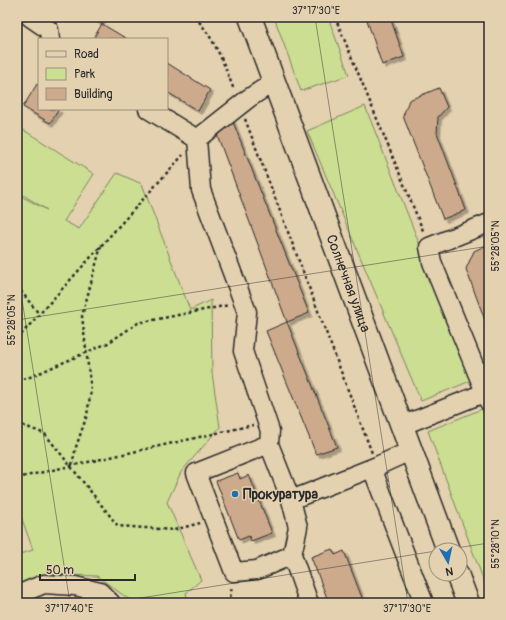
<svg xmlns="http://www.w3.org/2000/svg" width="506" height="620" viewBox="0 0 506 620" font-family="Pangolin,sans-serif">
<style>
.green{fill:#cbde92;stroke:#7b845e}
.building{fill:#ceaa8d;stroke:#2b2b2b;filter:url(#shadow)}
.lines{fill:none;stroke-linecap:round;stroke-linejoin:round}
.minor-casing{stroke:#2b2b2b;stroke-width:21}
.major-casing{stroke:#2b2b2b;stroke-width:25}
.path{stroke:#2b2b2b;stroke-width:2.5;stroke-dasharray:3 3;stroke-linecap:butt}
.minor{stroke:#e4d1af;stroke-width:18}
.major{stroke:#e4d1af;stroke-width:22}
.ticks{fill:none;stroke:#2b2b2b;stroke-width:1;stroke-opacity:0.45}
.poi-dot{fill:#1f6fb2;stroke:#e4d1af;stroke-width:1.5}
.labels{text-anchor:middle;stroke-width:3;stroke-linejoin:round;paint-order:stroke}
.street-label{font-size:14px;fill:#2b2b2b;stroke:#e4d1af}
.poi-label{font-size:14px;font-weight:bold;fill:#2b2b2b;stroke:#e4d1af;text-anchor:start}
.neatline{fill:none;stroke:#2b2b2b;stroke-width:1.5}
.ticks-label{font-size:10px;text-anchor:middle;fill:#2b2b2b}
</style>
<defs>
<filter id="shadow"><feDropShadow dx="3.5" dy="3.5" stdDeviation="0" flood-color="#0004"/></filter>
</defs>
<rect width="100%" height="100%" fill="#e4d1af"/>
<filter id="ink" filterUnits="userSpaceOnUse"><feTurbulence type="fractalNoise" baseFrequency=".025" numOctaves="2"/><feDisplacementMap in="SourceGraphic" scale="8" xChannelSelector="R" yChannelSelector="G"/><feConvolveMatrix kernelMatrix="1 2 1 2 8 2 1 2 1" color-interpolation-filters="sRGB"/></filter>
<g filter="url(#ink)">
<path class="green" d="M274 17H328L349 75 301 91Z
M365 106 473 380 421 401 307 131Z
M17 126 94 174 64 221 79 229 117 173 142 184 190 310 211 300 212 373 220 427 181 472 167 502 201 580 186 593 188 603H134L97 576 42 574 17 585V555L33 550 17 505V194L47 210 17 191Z
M482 409 489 432V595L428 431Z"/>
<path class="building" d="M90 17H103L100 23Z
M366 17H390L404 57 382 65Z
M102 24 127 39H93Z
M167 63 210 90 198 111 167 92Z
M37 84 39 86V109H59L50 123 23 107Z
M439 88 447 107 438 117 437 133 466 210 443 219 403 116 409 100Z
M231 117 309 313 287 322 213 124Z
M489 244V331L466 269 474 251Z
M287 322 337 447 316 454 266 331Z
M238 473 240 479 249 475 272 533 251 541 249 536 239 540 216 481Z
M332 549 335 555 344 551 364 603H329L311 557Z
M57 598 58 603H44Z
M284 599 285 603H271Z"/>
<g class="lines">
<g class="minor-casing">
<path id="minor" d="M30 17 49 30 50 39
M148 109 197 139 201 190 247 312 243 351 270 431 269 444 291 500 298 527 292 555 309 603
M197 139 249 98 274 82
M489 223 429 247 432 262 489 402
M401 426 489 391
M269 444 196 473 234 572 257 570 292 555
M372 468 424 603
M291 500 377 466 410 451
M17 595 44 584 75 586 100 592 111 603"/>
</g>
<g class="major-casing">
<g id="major">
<path id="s1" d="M250 17 448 550"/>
<path d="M457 574 468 603"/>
</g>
</g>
<path class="path" d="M195 17C215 39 224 64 234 90
M335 17 424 233
M245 119 372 453
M17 286 39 314
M17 339 183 155
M17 380 30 377 108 343 138 323 229 305
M17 423 45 434 118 526 174 530 200 523
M72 465 76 447 87 415 91 390 82 316 101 246
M17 478 253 425
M229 603 232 586"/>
<use href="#minor" class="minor"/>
<use href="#major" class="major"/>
</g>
</g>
<path class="ticks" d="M315 17 408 603M17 23 57 17M17 268 70 603M17 320 489 246M443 550 489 543M109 603 436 551"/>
<circle class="poi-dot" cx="235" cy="494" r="4"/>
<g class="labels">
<g class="street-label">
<text dy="5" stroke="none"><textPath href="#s1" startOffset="284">Солнечная улица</textPath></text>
</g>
<g class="poi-label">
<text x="243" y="499">Прокуратура</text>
</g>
</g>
<rect width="506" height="620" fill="none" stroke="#e4d1af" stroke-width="44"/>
<rect x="38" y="38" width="130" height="72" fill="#e4d1af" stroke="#9a8f7a"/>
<rect x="46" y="51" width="20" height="6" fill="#e4d1af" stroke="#9a8f7a"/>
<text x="74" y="58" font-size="12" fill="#2b2b2b">Road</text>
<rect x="46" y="68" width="20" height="12" fill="#cbde92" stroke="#9a8f7a"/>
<text x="74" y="78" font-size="12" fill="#2b2b2b">Park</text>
<rect x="46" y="88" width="20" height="12" fill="#ceaa8d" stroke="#9a8f7a"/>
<text x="74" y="98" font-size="12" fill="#2b2b2b">Building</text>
<g transform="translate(448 562) rotate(171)"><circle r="19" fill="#e4d1af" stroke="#9a8f7a"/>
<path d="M0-3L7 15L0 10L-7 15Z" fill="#1f6fb2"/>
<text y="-6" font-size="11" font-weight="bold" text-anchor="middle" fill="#2b2b2b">N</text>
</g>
<path d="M40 574v6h95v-6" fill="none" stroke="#2b2b2b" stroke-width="2"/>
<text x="46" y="574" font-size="12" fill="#2b2b2b" stroke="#e4d1af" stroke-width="3" paint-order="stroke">50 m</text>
<rect x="22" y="22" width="462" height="576" class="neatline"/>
<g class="ticks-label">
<text x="316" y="14">37°17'30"E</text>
<text transform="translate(495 246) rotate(-90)" y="4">55°28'05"N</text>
<text transform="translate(11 320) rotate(-90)" y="4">55°28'05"N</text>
<text transform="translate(495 544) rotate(-90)" y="4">55°28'10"N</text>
<text x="69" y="612">37°17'40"E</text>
<text x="407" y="612">37°17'30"E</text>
</g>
</svg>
